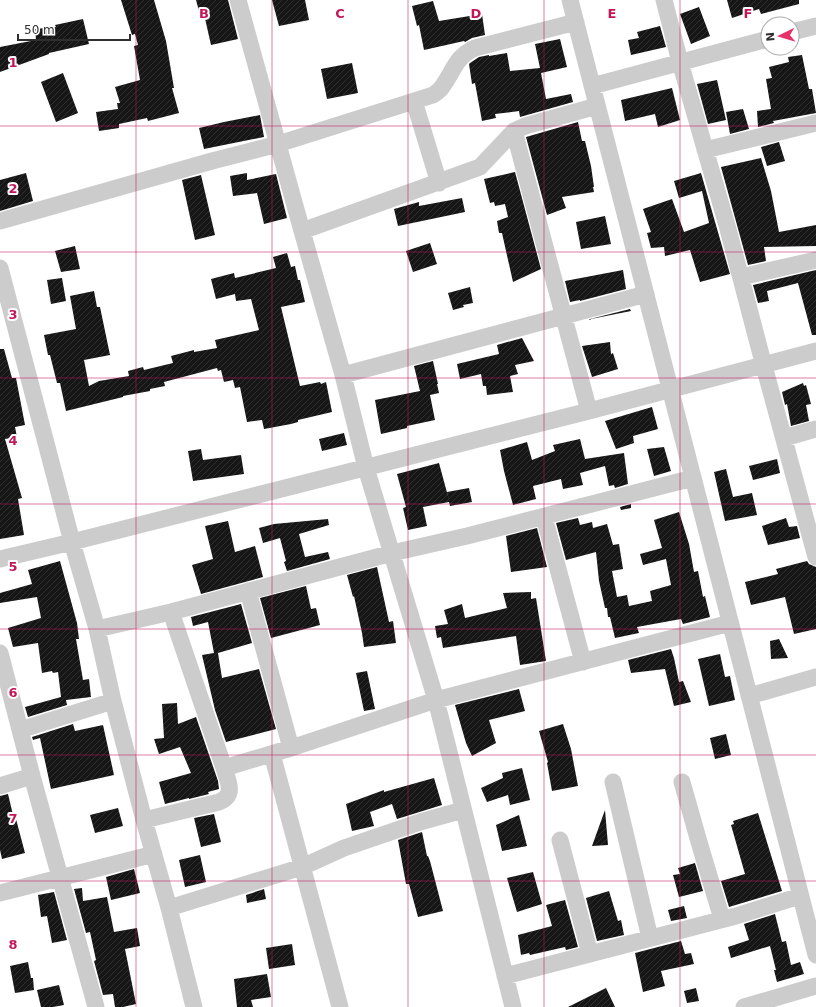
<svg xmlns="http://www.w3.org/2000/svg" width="816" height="1007" viewBox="0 0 816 1007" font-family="'DejaVu Sans',sans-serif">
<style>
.building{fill:url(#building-hatch)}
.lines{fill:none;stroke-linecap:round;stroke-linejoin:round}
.minor{stroke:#ccc;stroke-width:17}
.grid{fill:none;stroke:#c2185b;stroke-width:1;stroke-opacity:0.55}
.grid-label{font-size:13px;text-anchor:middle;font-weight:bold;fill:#c2185b;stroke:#fff;stroke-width:4;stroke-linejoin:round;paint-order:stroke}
</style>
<defs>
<pattern id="building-hatch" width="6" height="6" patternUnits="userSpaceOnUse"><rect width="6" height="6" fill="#161616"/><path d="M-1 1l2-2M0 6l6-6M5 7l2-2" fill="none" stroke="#303030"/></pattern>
</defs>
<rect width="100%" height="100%" fill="#fff"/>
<path class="building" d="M121 0H154L166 41 174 88H172L179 113 148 121 147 118 119 124V128L99 131 96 112 118 109 117 103H120L115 87 140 80 134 46 138 45 135 34 132 35Z
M196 0H228L238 39 211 45 204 14 200 15Z
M272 0H305L309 20 279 26Z
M727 0H799V4L761 14 759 9 732 18Z
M433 1 439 21 482 14 485 35 472 38 465 42 464 41 424 50 419 25 417 26 412 6Z
M699 7 710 36 691 44 680 14Z
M83 19 89 44 49 53V54L0 72V47L36 40 35 29 56 27 55 25Z
M660 26 666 47 631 55 628 40 639 38 637 32Z
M560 39 567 67 541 73 546 99 571 94 573 102 520 117 519 111 495 114 496 118 482 121 475 83 472 84 469 64 470 63 479 57 489 55V56L507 53 510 71 540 68 535 44Z
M802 55 809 89H812L816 113 773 121 774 123 758 127 757 111 771 109 766 79 772 78 769 67 789 62 788 57Z
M352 63 358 93 327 99 321 69Z
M63 73 78 113 56 122 41 82Z
M717 80 726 120 708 124 697 84Z
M672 88 680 120 658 127 655 114 625 121 621 100Z
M743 109 749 129 730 134 726 112Z
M260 115 264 137 204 149 199 128 224 122Z
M578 122 582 141H585L591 166 594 187H593L594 192 562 197 566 208 547 215 526 137Z
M779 142 785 161 767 166 761 147Z
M761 158 771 191 779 232 816 225V246L764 247 766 261 748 265 721 167Z
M515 172 541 269 513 282 506 251 502 233H499L497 221 508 217 505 204 495 206 494 202 490 203 484 179Z
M26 173 33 201 0 211V180Z
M247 173V180L276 174 287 218 264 224 257 193 233 196 230 176Z
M701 173 730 274 700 282 690 250 665 256 664 247 651 248 647 233 651 232 643 209 672 199 684 232 709 223 702 191 679 198 674 181Z
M201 175 215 235 195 240 182 180Z
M462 198 465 212 398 226 394 209 419 202V206Z
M605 216 611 244 581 249 576 222Z
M430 243 437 264 413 272 406 251Z
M75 246 80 269 61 272 55 251Z
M287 253 291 267 295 266 298 280H300L305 302 281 307 300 386 320 382 321 384 326 382 332 412 298 420V422L291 424 264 429 262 420 247 422 240 387 235 388 233 380 224 382 221 370 218 371 217 368 164 382 165 386 150 389V391L123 396V397L66 411 60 383H57L50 355H48L44 335 76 329 70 296 94 291 97 307H100L110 355 84 360 89 386 99 381 129 376 128 371 143 367 144 370 173 363 171 356 194 350V352L217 348 215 340 259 330 251 299 236 301 235 294 216 299 211 279 234 273 235 278 276 268 273 257Z
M623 270 626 289 580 301V300L570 302 565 281Z
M816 270V335H812L798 283 767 291 769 301 758 303 753 285Z
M62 278 66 301 51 304 47 280Z
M470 287 473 303 463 305 464 307 453 310 448 293Z
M630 309 631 311 586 320Z
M522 338 534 361 515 365 518 374 510 376 513 392 487 395 486 386H483L481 374 460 379 457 364 499 354 497 345Z
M610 342 611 354 613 353 618 369 592 377 582 346Z
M0 349H4L12 378H16L25 425 15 427 17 437 5 439 22 498 18 499 24 535 0 539Z
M433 361 438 384H437L439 393 430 395 435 420 407 426V428L381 434 375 400 420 391 414 366Z
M803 383 804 386 806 385 811 404 806 405 809 421 791 426 787 404 785 405 782 392Z
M652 407 658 429 633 436 634 443 616 449 605 421Z
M344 433 347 445 322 451 319 439Z
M580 439 585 459 624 453 628 484 615 488 614 485 609 486 605 466 580 473 583 485 563 489 561 479 533 486 536 499 513 505 504 471 500 450 527 442 532 460 555 451 553 445Z
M664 447 671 471 654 476 647 449Z
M201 449 203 460 241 455 244 474 193 481 188 451Z
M777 459 780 473 753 480 749 466Z
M439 463 449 500 447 492 469 488 472 502 450 506 449 502 423 507 427 526 408 530 403 508 406 507 397 474Z
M726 469 733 497 752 493 757 515 725 521 714 472Z
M631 504V508L621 510 620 507Z
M679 512 689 544 694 572 698 571 703 597 705 596 710 617 683 624 681 619 637 627 639 633 615 638 610 617H608L607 608H605L599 581 596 552 566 560 556 523 578 518 580 525 592 522 593 528 607 524 613 545 619 544 623 569 612 571 617 597 627 595 629 606 652 601 650 591 671 585 666 559 643 565 640 554 662 548 654 520Z
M786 518 789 527 797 526 800 538 768 545 762 526Z
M328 519 329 525 299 534 305 557 328 552 330 559 287 571 284 562 286 561 280 538 263 543 259 528 274 524Z
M228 521 235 552 255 546 263 577 201 594 192 565 213 559 205 526Z
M537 528 547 567 511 572 506 536Z
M60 561 77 623 79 639H76L83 680 89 679 91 697 66 700 67 705 28 717 25 707 61 697 58 672 53 673 52 671 42 673 38 643 13 647 8 628 41 618 37 597 0 603V593L32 584 28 570Z
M807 561 809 564 816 567V629L794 634 785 597 751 605 745 582 778 574 776 569Z
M377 567 389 622 393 621 396 643 364 647 362 633 354 596 353 597 347 575Z
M306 586 311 609 316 608 320 625 271 638 260 598Z
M531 592V599L536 598 546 661 520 665 516 636 443 648 441 637 437 638 435 626 448 624 444 610 462 604 465 618 507 608 503 593Z
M241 604 252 643 218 653 222 678 259 669 276 729 226 742 215 710 202 655 214 653 208 622 193 626 191 617Z
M779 639 788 658 771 659 770 641Z
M671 649 674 658 679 682 683 681 691 702 674 706 665 669 631 673 628 660Z
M720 654 725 677 730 676 735 700 709 706 698 659Z
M367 671 375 709 364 711 356 673Z
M519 689 525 711 489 720 496 743 472 756 466 743 455 705Z
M177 703 178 724 196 717 218 781 219 789 208 792 209 794 189 799V798L165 804 159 782 191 773 180 747 159 754 154 739 164 738 162 704Z
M73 724 75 731 103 725 114 775 51 789 40 738 33 740 32 737Z
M563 724 571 749 578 786 552 791 547 763 548 762 539 731Z
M726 734 731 755 715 759 710 738Z
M522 768 530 800 510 805 508 795 487 802 481 788 503 778 502 773Z
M434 778 442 805 397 819 392 804 370 812 374 826 352 831 346 804 384 790V792Z
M8 794 14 819H16L25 853 2 859 0 850V796Z
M118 808 123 826 95 833 90 815Z
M605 810 608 845 592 846Z
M758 813 782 891 729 907 721 881 745 874 731 825 734 824 733 821Z
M214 814 221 842 201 847 194 818Z
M519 815 527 846 502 851 496 825Z
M422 832 427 856H428L430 861 443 911 418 917 409 884H406L398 840Z
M200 855 206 882 185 887 179 860Z
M695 863 703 891 679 897 673 875 680 874 678 868Z
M134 869 140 893 111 900 106 877Z
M533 872 542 904 517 912 507 878Z
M82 888 83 901 107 897 114 932 137 928 140 946 125 949 136 1004 123 1007H115L113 994 103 995 94 961 96 960 90 932 86 933 74 889Z
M264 889 266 899 247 903 246 895Z
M609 891 618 921 621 920 624 935 597 941 586 898Z
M54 892 67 940 52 943 47 916 41 917 38 895Z
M565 900 578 947 566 950 565 947 530 955 529 953 521 955 518 935 552 926 546 905Z
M684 906 687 918 671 921 668 910Z
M775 914 782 942 786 941 791 965 800 962 804 974 777 982 774 970H776L770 946 731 958 728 947 749 940 744 924Z
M681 941 685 954 691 953 694 964 661 971 665 986 643 992 635 953Z
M292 944 295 965 269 969 266 948Z
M28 962 31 978H33L34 990 15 993 10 966Z
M267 974 271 997 251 1000 253 1007H237L234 979Z
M59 985 64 1005 53 1007H41L37 990Z
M606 988 615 1007H568Z
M696 988 699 1001 687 1003 684 991Z"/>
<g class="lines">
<path class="minor" d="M238 0 302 231 343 375 366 468 436 700 513 1007
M570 0 816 955
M664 0 680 62 728 229 764 366 816 557
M792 32 816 26
M592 86 768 39
M414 101 439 183
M514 131 589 411
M705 150 816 123
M0 221 212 161 278 144 433 95C436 93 440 90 442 87 454 71 455 57 475 48L576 22
M302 231 480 167 514 131 525 126 597 106
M0 268 72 542 97 629 113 701 144 820 169 908 194 1007
M741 277 816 260
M343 375 646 294
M784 438 816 429
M544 517 583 662
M0 559 72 542 589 411 816 351
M248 591 291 748
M97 629 171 612 392 553 467 536 693 478
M0 653 32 776 96 1007
M749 696 816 677
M20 730 113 701
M272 754 340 1007
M224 768 291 748 436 700 730 623
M613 782 650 938
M682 782 699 842 722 919
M0 786 32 776
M144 820 219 802C236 795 228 782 224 768L171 612
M560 840 590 954
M0 893 154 854
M169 908 302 867 344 848 420 822 463 810
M505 976 736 916 800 896
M744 1007 816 986"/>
</g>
<path class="grid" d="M136 0V1007M272 0V1007M408 0V1007M544 0V1007M680 0V1007M0 126H816M0 252H816M0 378H816M0 504H816M0 629H816M0 755H816M0 881H816"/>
<g class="grid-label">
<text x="204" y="18">B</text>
<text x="340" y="18">C</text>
<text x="476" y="18">D</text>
<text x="612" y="18">E</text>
<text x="748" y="18">F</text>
<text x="13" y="67">1</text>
<text x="13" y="193">2</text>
<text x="13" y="319">3</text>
<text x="13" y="445">4</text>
<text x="13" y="571">5</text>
<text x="13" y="697">6</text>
<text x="13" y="823">7</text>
<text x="13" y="949">8</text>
</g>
<g transform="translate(780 36) rotate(265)"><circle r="19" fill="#ffffff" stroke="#acacac"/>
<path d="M0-3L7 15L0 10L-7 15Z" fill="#e83069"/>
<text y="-6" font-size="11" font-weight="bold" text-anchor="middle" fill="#2f2f2f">N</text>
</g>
<path d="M18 34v6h112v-6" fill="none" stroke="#2f2f2f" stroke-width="2"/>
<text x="24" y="34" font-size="12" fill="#2f2f2f" stroke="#ffffff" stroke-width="3" paint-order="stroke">50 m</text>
</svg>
